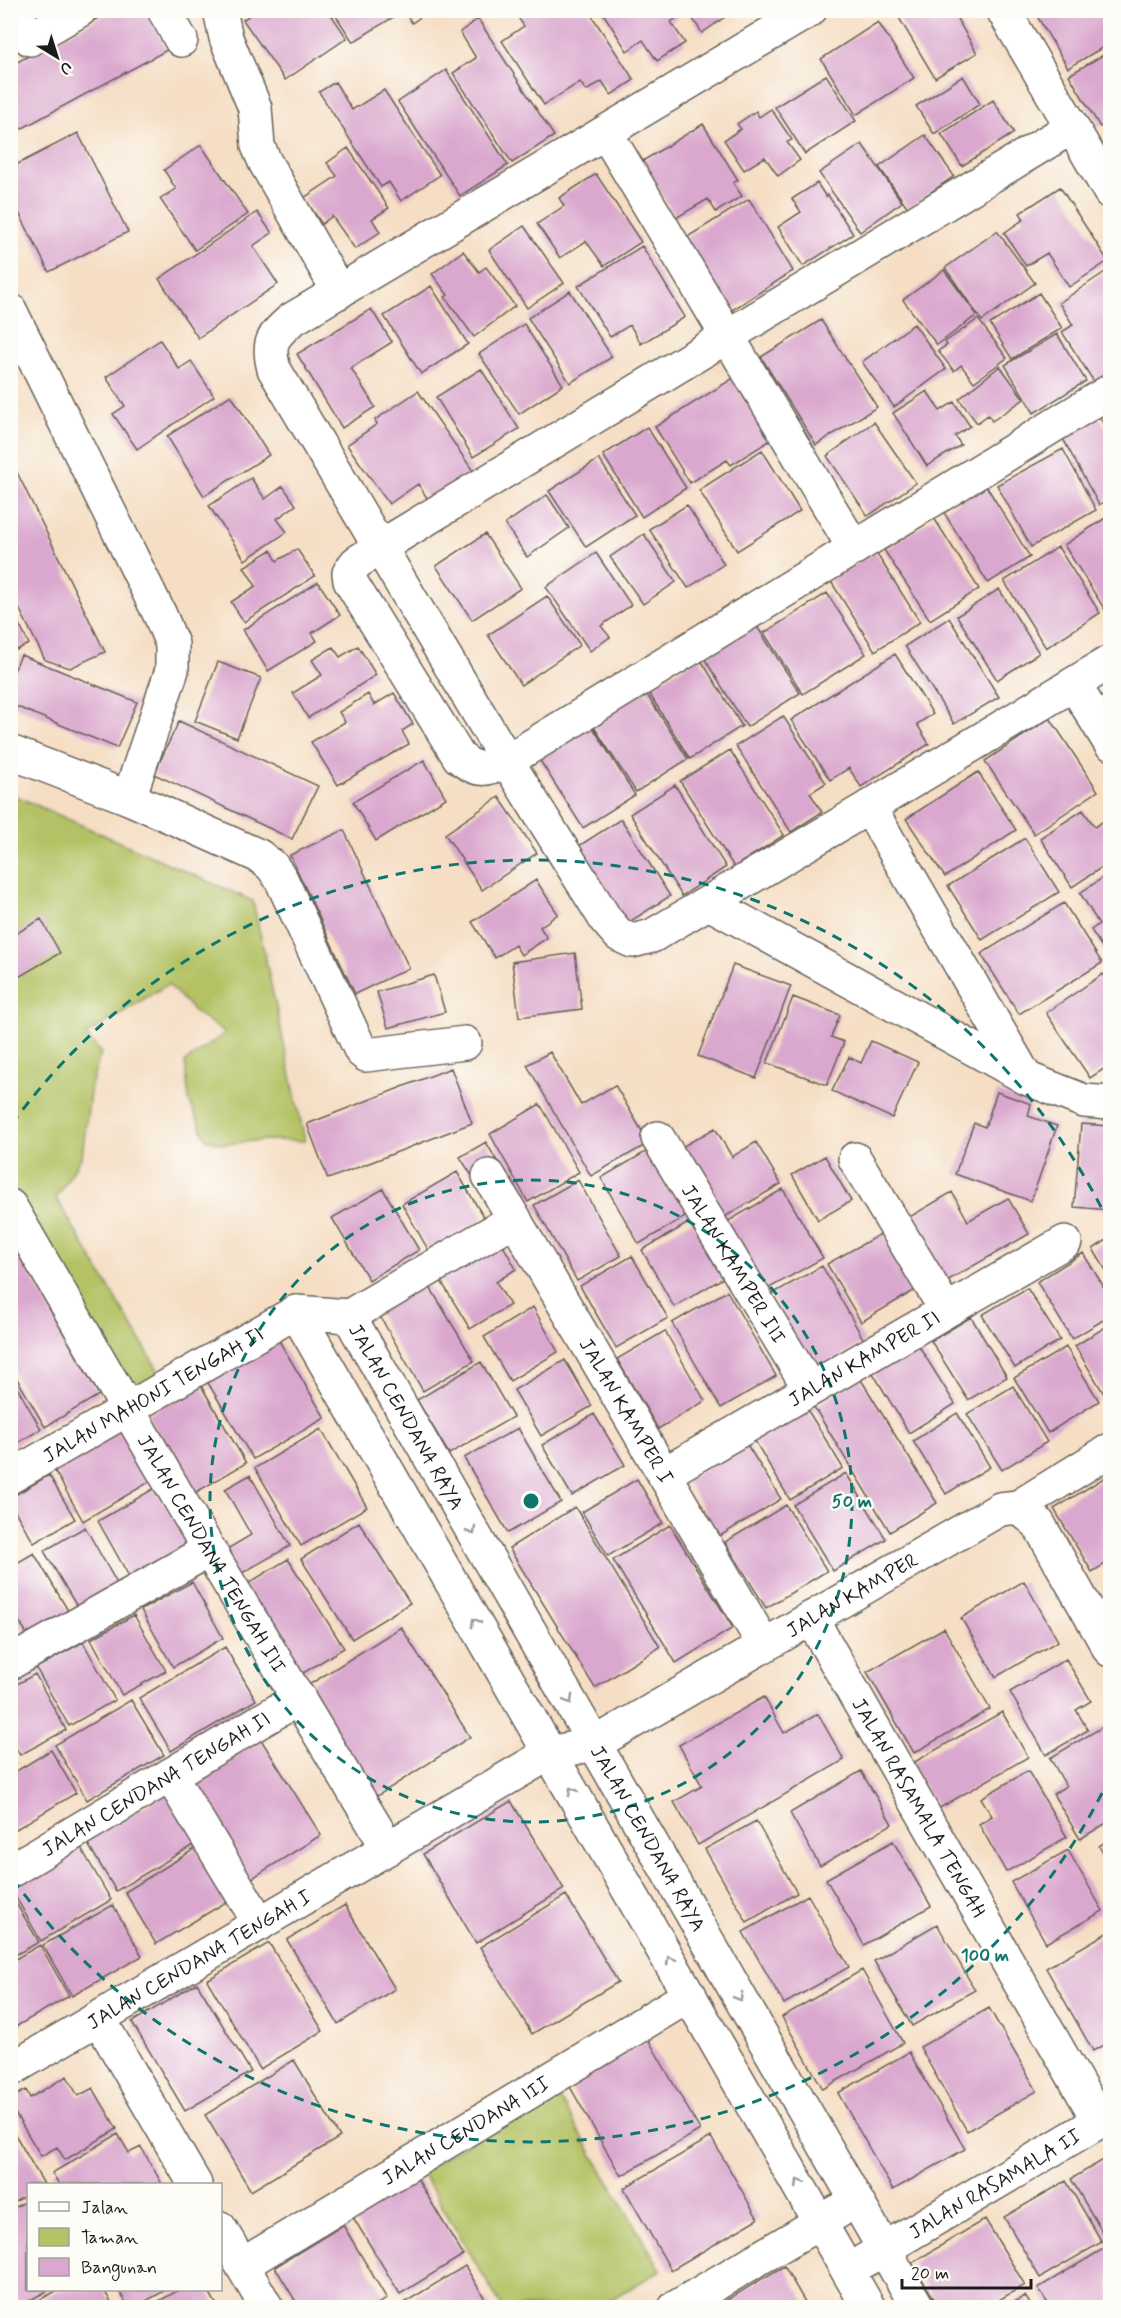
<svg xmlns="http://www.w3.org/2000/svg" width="1121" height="2318" viewBox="0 0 1121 2318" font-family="Mynerve,sans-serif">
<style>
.green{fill:#b4c265;stroke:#686f40;stroke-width:1.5}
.building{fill:#daa8ce}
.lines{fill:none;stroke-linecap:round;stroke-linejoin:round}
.minor-casing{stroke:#686057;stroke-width:36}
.minor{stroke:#fff;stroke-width:33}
.oneway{stroke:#999}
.ring{fill:none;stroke:#0f766e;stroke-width:3;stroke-dasharray:10 8}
.labels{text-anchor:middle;stroke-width:5;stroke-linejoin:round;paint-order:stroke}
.street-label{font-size:20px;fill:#1c1c1c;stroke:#fdfcf7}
.centre{fill:#0f766e;stroke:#fdfcf7;stroke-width:3}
.ring-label{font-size:18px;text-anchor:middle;font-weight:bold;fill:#0f766e;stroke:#fdfcf7;stroke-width:5;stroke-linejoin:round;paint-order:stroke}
</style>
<rect width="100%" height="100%" fill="#fdfcf7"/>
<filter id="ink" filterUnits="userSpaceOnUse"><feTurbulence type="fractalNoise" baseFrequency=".0167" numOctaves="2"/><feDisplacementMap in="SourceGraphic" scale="12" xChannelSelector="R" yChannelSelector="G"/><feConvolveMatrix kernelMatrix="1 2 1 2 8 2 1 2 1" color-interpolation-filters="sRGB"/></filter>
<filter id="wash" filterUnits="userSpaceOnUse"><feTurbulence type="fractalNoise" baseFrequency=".008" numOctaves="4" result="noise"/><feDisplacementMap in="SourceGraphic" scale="24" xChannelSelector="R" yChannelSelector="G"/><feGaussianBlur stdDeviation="1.35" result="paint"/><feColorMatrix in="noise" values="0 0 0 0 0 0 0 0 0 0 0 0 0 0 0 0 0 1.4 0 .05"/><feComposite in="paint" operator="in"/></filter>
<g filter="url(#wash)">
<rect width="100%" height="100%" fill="#f5dec4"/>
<path class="green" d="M11 794 253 901 305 1141 265 1140 225 1144 206 1139 189 1100 185 1062 225 1033 193 1010 168 984 86 1035 101 1053 91 1085 82 1156 56 1198 161 1375 137 1389 127 1382 119 1370 11 1183Z
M555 2091 661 2270 599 2307H502L421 2171Z"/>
<g id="blocks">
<path class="building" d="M113 10H146L167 50 21 129 10 109V66Z
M256 10H328L347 38 285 80 243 20Z
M332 10H399L400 13 353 42Z
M403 10H430L412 23Z
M532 10H588L634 80 611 95 602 81 586 91 580 82 544 105 502 41 524 26 519 19Z
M601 10H682L684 13 671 22 685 43 657 61 643 40 627 51Z
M687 10H735L702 33Z
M901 10H952L977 53 935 78 896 13Z
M1050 10H1110V43L1068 68 1038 18Z
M478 19 554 136 512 163 453 73 476 58 460 32Z
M878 22 914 78 856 115 821 59Z
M1110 51V121L1100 127 1069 75Z
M446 70 508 165 460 196 398 102Z
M826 75 856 121 805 154 775 107Z
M963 76 980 104 934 134 916 106Z
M335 82 352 110 384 90 440 175 401 201 389 182 381 187 319 92Z
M993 100 1014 133 962 166 941 134Z
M771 109 792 140 787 142 800 160 778 176 765 157 744 170 724 140 741 129 737 124 756 111 759 117Z
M703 124 738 180 733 183 742 196 716 212 708 199 676 218 641 162Z
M78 133 128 232 49 272 10 195V168Z
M925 135 954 176 908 208 879 167Z
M862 144 902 202 860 232 819 173Z
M201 145 248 214 195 250 160 199 176 189 164 170Z
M348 148 389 208 372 219 380 232 355 249 332 216 322 224 304 198 337 176 327 163Z
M596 174 641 242 604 266 586 241 560 258 537 224 564 206 559 198Z
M817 183 826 197 828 195 853 234 803 266 778 227 801 212 792 199Z
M1060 187 1108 261 1069 287 1047 253 1026 266 1004 233 1024 219 1020 213Z
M749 199 793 271 729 312 684 239Z
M257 212 272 233 253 246 278 284 198 338 159 279Z
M524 226 564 283 527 308 489 250Z
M997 231 1035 283 982 321 945 268Z
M642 246 685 317 641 344 630 325 610 337 578 286Z
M463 251 479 272 486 267 515 306 474 337 445 297 448 295 432 274Z
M944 270 977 315 937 345 903 300Z
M1105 272 1110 281V375L1096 385 1062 332 1073 325 1059 303Z
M431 286 468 344 421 374 384 316Z
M570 291 612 357 570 383 528 318Z
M1039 293 1062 328 1012 359 990 324Z
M371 309 392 342 351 368 375 407 342 428 297 354Z
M978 319 1007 358 974 382 961 365 954 371 938 351 947 345 945 342Z
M821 320 877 407 816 445 761 357Z
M524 324 563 385 519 414 479 354Z
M914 324 946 369 894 407 862 362Z
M1057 334 1086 381 1034 413 1005 365Z
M160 340 179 369 191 361 214 396 137 449 113 414 125 406 106 377Z
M1000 366 1024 399 992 421 988 415 977 423 959 399Z
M481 369 519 429 473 457 436 397Z
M735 377 774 438 731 465 727 460 690 483 655 427Z
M418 391 473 471 429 501 418 484 389 504 347 445 377 424 375 420Z
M927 391 940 411 954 402 970 426 955 436 961 445 927 466 893 413Z
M231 395 269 455 204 496 167 436Z
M1099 416 1110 436V498L1099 505 1062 437Z
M874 422 916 483 868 516 827 456Z
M647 427 686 488 642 517 603 455Z
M1063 449 1096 510 1031 547 997 485Z
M762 450 800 511 737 551 699 490Z
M10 458 105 652 70 668 45 660 10 590Z
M599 459 635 515 586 547 549 491Z
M251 478 265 499 283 486 296 505 277 519 287 532 245 560 209 506Z
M985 484 1030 557 988 583 943 511Z
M547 495 569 528 527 557 505 524Z
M687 505 724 564 688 588 649 529Z
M1110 515V618L1064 545Z
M934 518 979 589 930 620 884 550Z
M485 534 521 588 472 620 436 566Z
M644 534 676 582 643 604 610 557Z
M1058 547 1100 613 1046 648 1004 581Z
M297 549 315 576 244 622 231 602 256 586 244 567 271 550 277 561Z
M875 551 920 622 875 651 830 580Z
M596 553 631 605 601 626 610 637 590 651 546 587Z
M318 582 340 615 312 633 317 641 268 671 243 630Z
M999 589 1039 653 997 680 957 616Z
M827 593 866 654 803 694 764 633Z
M547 596 580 645 521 685 488 635Z
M10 607 29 644 10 653Z
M949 618 999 697 954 724 905 646Z
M756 625 800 693 747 727 704 658Z
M358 646 376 675 308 718 293 693 322 675 312 660 333 647 340 657Z
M895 654 933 714 917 724 929 744 861 787 849 768 830 780 791 720Z
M21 655 137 702 117 748 10 704V680Z
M699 657 742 726 690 759 647 690Z
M218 662 261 678 237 738 195 721Z
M644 690 688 759 636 792 592 724Z
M394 693 413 724 402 731 409 744 338 785 311 742 345 722 339 712 368 694 374 705Z
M783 716 826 783 810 793 822 812 791 832 736 746Z
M1050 718 1098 791 1034 834 985 761Z
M179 721 318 786 292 839 154 774Z
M592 726 635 795 583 828 539 759Z
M730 750 784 835 734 867 680 781Z
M424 760 446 798 376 841 353 802Z
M978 772 1016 830 945 877 906 819Z
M675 785 726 867 682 896 630 814Z
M499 797 537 853 482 890 445 834Z
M1083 810 1095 827 1110 816V862L1072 887 1040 838Z
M621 819 670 896 620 928 571 851Z
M344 830 409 968 355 994 290 855Z
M1025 838 1059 892 982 940 948 886Z
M1110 873V960L1091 930 1099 924 1080 893Z
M536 880 558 914 540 927 547 938 521 955 515 945 495 958 472 922Z
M1064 903 1102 963 1019 1014 981 954Z
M41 919 60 953 10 982V937Z
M575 953 582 1009 519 1017 512 962Z
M733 965 791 986 756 1078 698 1056Z
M1103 974 1110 984V1065L1090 1078 1046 1013Z
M434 975 445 1012 388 1028 377 992Z
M793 997 840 1015 831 1037 844 1042 827 1085 767 1063Z
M871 1041 918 1062 892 1118 832 1091 849 1057 861 1063Z
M550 1052 581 1105 615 1085 649 1143 591 1176 527 1065Z
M451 1068 472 1123 328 1179 307 1124Z
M997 1092 1031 1104 1028 1116 1057 1126 1031 1201 955 1174 974 1123 985 1127Z
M540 1104 579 1172 528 1202 490 1134Z
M1081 1124 1110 1126V1210L1074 1207Z
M715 1128 732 1157 756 1142 781 1184 721 1219 680 1148Z
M486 1142 497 1161 472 1176 460 1157Z
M654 1147 692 1213 639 1244 601 1178Z
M825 1156 851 1201 818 1220 792 1175Z
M457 1172 484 1218 429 1251 402 1204Z
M578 1180 621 1256 577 1281 534 1205Z
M383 1189 419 1250 369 1280 332 1218Z
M783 1189 823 1258 764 1291 725 1223Z
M952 1192 968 1221 1008 1198 1029 1234 938 1286 901 1222Z
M692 1221 725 1277 674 1307 642 1250Z
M884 1232 917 1289 861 1322 827 1264Z
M1110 1238V1277L1093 1249Z
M10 1240 99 1395 45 1427 10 1367Z
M500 1240 516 1269 496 1282 510 1305 470 1329 438 1276Z
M1083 1253 1110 1297V1316L1072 1339 1037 1282Z
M632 1256 668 1318 616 1348 580 1286Z
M822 1266 865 1342 814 1371 770 1295Z
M427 1282 474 1361 423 1391 377 1311Z
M1027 1288 1060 1340 1015 1368 982 1315Z
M727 1291 776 1376 721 1408 672 1323Z
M533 1307 558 1352 510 1381 484 1337Z
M971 1317 1007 1377 968 1400 931 1341Z
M1110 1324V1397L1107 1399 1075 1346Z
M665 1331 705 1401 658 1429 617 1359Z
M275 1334 325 1418 253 1459 204 1376Z
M917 1343 955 1404 909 1433 871 1370Z
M1066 1347 1099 1401 1048 1433 1014 1378Z
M565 1360 592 1406 541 1436 514 1390Z
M481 1362 513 1417 449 1454 417 1400Z
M10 1375 41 1429 10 1448Z
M860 1378 937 1503 890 1532 814 1407Z
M200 1384 246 1463 193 1494 147 1415Z
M1013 1386 1047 1442 1002 1470 967 1414Z
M807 1409 843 1468 790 1500 755 1441Z
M957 1413 990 1467 946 1494 913 1441Z
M594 1414 625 1465 572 1496 542 1445Z
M119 1425 151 1481 83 1521 51 1464Z
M518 1428 561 1502 508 1533 464 1458Z
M321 1429 367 1507 301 1546 255 1468Z
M746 1443 781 1499 720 1536 686 1480Z
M846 1473 886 1539 833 1571 793 1505Z
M1110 1474V1561L1092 1572 1054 1509Z
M49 1475 75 1519 34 1543 10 1503V1498Z
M250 1475 290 1546 235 1577 222 1552 251 1535 225 1489Z
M637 1479 663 1523 608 1556 582 1512Z
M155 1488 188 1544 130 1578 98 1521Z
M786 1505 827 1571 766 1608 725 1542Z
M575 1507 660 1647 595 1688 509 1548Z
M359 1522 410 1603 352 1639 301 1559Z
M670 1525 733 1628 676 1663 613 1560Z
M85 1527 119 1587 79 1610 44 1551Z
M10 1536 17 1547 10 1551Z
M34 1553 70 1614 29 1638 10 1605V1567Z
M288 1559 344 1648 300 1675 244 1586Z
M1024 1581 1058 1641 996 1677 961 1618Z
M192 1582 223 1638 173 1667 141 1610Z
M134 1615 166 1671 122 1695 91 1639Z
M401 1627 470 1737 374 1798 304 1688Z
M944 1628 990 1709 914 1753 867 1672Z
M83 1642 115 1700 69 1726 36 1668Z
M225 1647 256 1700 171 1751 139 1698Z
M1066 1659 1091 1701 1076 1710 1088 1730 1046 1755 1010 1692Z
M35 1674 66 1730 20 1755 10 1739V1688Z
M764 1697 784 1733 818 1714 844 1760 698 1845 674 1802 702 1786 679 1745Z
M131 1700 164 1755 87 1800 55 1745Z
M1002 1712 1028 1757 938 1809 911 1764Z
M1104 1726 1110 1738V1821L1080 1839 1053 1794 1066 1786 1050 1758Z
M260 1738 321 1835 243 1884 182 1787Z
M51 1750 76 1793 13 1831 10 1826V1775Z
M10 1752 16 1763 10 1766Z
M861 1771 892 1824 820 1866 790 1813Z
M1028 1771 1067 1837 1006 1872 979 1824 992 1816 981 1798Z
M170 1791 200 1841 116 1891 86 1841Z
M511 1801 564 1889 476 1943 423 1854Z
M756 1821 797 1893 747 1922 705 1849Z
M1110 1839V1866L1099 1846Z
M893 1841 931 1906 864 1945 826 1879Z
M80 1846 111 1900 41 1941 10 1887Z
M196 1848 228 1901 156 1944 125 1892Z
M1068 1850 1103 1911 1046 1943 1011 1882Z
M10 1893 39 1942 10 1958Z
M566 1895 618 1982 532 2034 480 1947Z
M808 1895 849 1967 784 2004 743 1932Z
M113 1905 142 1956 72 1996 43 1945Z
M345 1905 395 1989 338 2024 287 1940Z
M937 1924 975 1990 912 2026 874 1961Z
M1110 1931V2041L1093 2051 1046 1968Z
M269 1943 323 2031 260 2069 207 1980Z
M40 1945 69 1996 10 2030V1962Z
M862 1970 903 2043 823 2089 782 2017Z
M197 1983 251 2072 185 2111 132 2022Z
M989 2008 1037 2091 967 2131 920 2047Z
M648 2039 700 2130 621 2176 569 2085Z
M909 2052 965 2149 893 2190 838 2093Z
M294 2060 340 2137 251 2191 205 2115Z
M67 2076 78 2096 93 2088 117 2129 65 2160 57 2147 41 2156 10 2105V2099L26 2090 30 2098Z
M10 2126 44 2184H28V2194L10 2205Z
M118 2134 129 2153 141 2147 162 2184H59L52 2173Z
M711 2137 758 2219 671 2270 624 2188Z
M1110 2156V2307H1050L1038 2288 1110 2245 1071 2179Z
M415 2175 463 2255 400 2294 351 2214Z
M1066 2181 1102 2242 1040 2278 1004 2217Z
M28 2200V2290H49L17 2307 10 2296V2210Z
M985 2219 1025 2285 987 2307H939L912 2263Z
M343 2225 387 2299 372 2307H299L275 2267Z
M465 2266 490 2307H397Z
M784 2266 808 2307H715Z
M58 2290H104L114 2307H26Z
M118 2290H166L135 2307H129Z
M179 2290H208L218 2307H148Z
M1025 2296 1032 2307H1005Z"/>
</g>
</g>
<g filter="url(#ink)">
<use href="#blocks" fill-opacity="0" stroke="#686057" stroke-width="1.5"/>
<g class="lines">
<g class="minor-casing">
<g id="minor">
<path d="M15 10 30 39 80 10"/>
<path d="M164 10 181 40"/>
<path d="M220 10 226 38 255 108 258 146 265 162 339 292"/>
<path d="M810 10 291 320C272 337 267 343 274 369L507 761 854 548"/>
<path d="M1003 10 1072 127"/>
<path d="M606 133 854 548 1110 391"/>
<path d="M10 310 160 615 172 644V670L129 798 10 752"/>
<path d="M1110 662 869 807 1026 1078 1084 1101 1110 1103"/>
<path d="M1074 684 1110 743"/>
<path d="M129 798 259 856 272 866 281 879 361 1051 366 1055 465 1043"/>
<path d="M869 807 652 936 632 941 619 935 606 920 507 761C485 770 478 773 459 757L350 581 349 573 356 563 380 547 1072 127 1110 192"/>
<path d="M709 903 1025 1077"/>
<path id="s1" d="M658 1138 810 1389"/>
<path d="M855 1159 946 1310"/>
<path id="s2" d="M489 1176 764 1645"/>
<path id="s3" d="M10 1206 209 1550 388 1848"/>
<path d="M349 1316 296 1312 869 2308"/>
<path id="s4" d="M349 1316 918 2308"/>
<path d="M349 1316 515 1219"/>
<path id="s5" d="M664 1474 1065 1242"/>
<path id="s6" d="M10 1477 296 1312"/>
<path d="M1018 1507 1038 1523 1110 1650"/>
<path id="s7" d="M811 1618 1099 2121"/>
<path d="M10 1663 209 1550"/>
<path d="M170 1775 260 1924"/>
<path id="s8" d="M10 1871 299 1698"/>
<path d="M99 2019 195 2184"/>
<path id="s9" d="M10 2070 550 1753 594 1744 1000 1509 1018 1507 1110 1450"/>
<path d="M220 2228 267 2308"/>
<path id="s10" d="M864 2261 1110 2115"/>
<path id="s11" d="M242 2265 690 1995"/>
<path d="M675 2308 839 2211"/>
</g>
</g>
<use href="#minor" class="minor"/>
</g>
<defs><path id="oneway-chevron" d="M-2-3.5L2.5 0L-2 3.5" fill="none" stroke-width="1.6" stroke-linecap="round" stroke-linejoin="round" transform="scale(1.5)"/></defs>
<g class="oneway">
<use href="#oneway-chevron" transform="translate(472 1531) rotate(60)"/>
<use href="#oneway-chevron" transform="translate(475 1622) rotate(-120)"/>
<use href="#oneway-chevron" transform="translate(569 1700) rotate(60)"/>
<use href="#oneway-chevron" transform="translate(572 1791) rotate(-120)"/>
<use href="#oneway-chevron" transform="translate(670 1960) rotate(-120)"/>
<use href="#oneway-chevron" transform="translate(739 1997) rotate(60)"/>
<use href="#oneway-chevron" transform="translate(799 2183) rotate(-120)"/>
</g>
</g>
<g class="ring">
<circle cx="531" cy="1501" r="321"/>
<path d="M1110 1777A642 642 0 0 1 12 1878M12 1124A642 642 0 0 1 1110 1225"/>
</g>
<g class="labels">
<g class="street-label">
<text dy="7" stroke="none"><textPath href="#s1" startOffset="147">JALAN KAMPER III</textPath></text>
<text dy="7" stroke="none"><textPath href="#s5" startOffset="231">JALAN KAMPER II</textPath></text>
<text dy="7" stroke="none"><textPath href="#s6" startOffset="165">JALAN MAHONI TENGAH II</textPath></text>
<text dy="7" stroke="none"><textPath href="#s2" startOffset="272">JALAN KAMPER I</textPath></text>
<text dy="7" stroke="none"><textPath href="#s4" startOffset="116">JALAN CENDANA RAYA</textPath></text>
<text dy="7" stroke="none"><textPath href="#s3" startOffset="402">JALAN CENDANA TENGAH III</textPath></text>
<text dy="7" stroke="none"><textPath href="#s9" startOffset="969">JALAN KAMPER</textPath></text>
<text dy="7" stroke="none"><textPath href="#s8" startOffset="170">JALAN CENDANA TENGAH II</textPath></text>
<text dy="7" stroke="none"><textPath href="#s7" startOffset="218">JALAN RASAMALA TENGAH</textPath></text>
<text dy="7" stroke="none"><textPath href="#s4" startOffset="602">JALAN CENDANA RAYA</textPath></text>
<text dy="7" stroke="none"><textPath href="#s9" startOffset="219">JALAN CENDANA TENGAH I</textPath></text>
<text dy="7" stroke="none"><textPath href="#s11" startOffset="261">JALAN CENDANA III</textPath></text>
<text dy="7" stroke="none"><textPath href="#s10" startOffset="152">JALAN RASAMALA II</textPath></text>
</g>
</g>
<circle cx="531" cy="1501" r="9" class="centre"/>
<g class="ring-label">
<text x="852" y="1507">50 m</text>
<text x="985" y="1961">100 m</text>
</g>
<rect width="1121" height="2318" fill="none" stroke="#fdfcf7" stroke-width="36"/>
<rect x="27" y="2183" width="195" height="108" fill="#fdfcf7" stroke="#a3a29f" stroke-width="1.5"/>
<rect x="39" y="2202" width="30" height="9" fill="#ffffff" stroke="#a3a29f" stroke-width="1.5"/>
<text x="81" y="2213" font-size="18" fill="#1c1c1c">Jalan</text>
<rect x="39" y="2228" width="30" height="18" fill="#b4c265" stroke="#a3a29f" stroke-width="1.5"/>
<text x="81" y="2243" font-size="18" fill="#1c1c1c">Taman</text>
<rect x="39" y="2258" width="30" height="18" fill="#daa8ce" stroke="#a3a29f" stroke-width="1.5"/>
<text x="81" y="2273" font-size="18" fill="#1c1c1c">Bangunan</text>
<g transform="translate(57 57) rotate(142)" stroke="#fdfcf7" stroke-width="4.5" paint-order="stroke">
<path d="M0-4.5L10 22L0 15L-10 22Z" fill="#1c1c1c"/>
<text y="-9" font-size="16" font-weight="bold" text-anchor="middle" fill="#1c1c1c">U</text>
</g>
<path d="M902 2279v9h129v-9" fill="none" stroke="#1c1c1c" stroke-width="3"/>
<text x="911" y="2279" font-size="18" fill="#1c1c1c" stroke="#fdfcf7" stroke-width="4.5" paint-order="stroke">20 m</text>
</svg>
